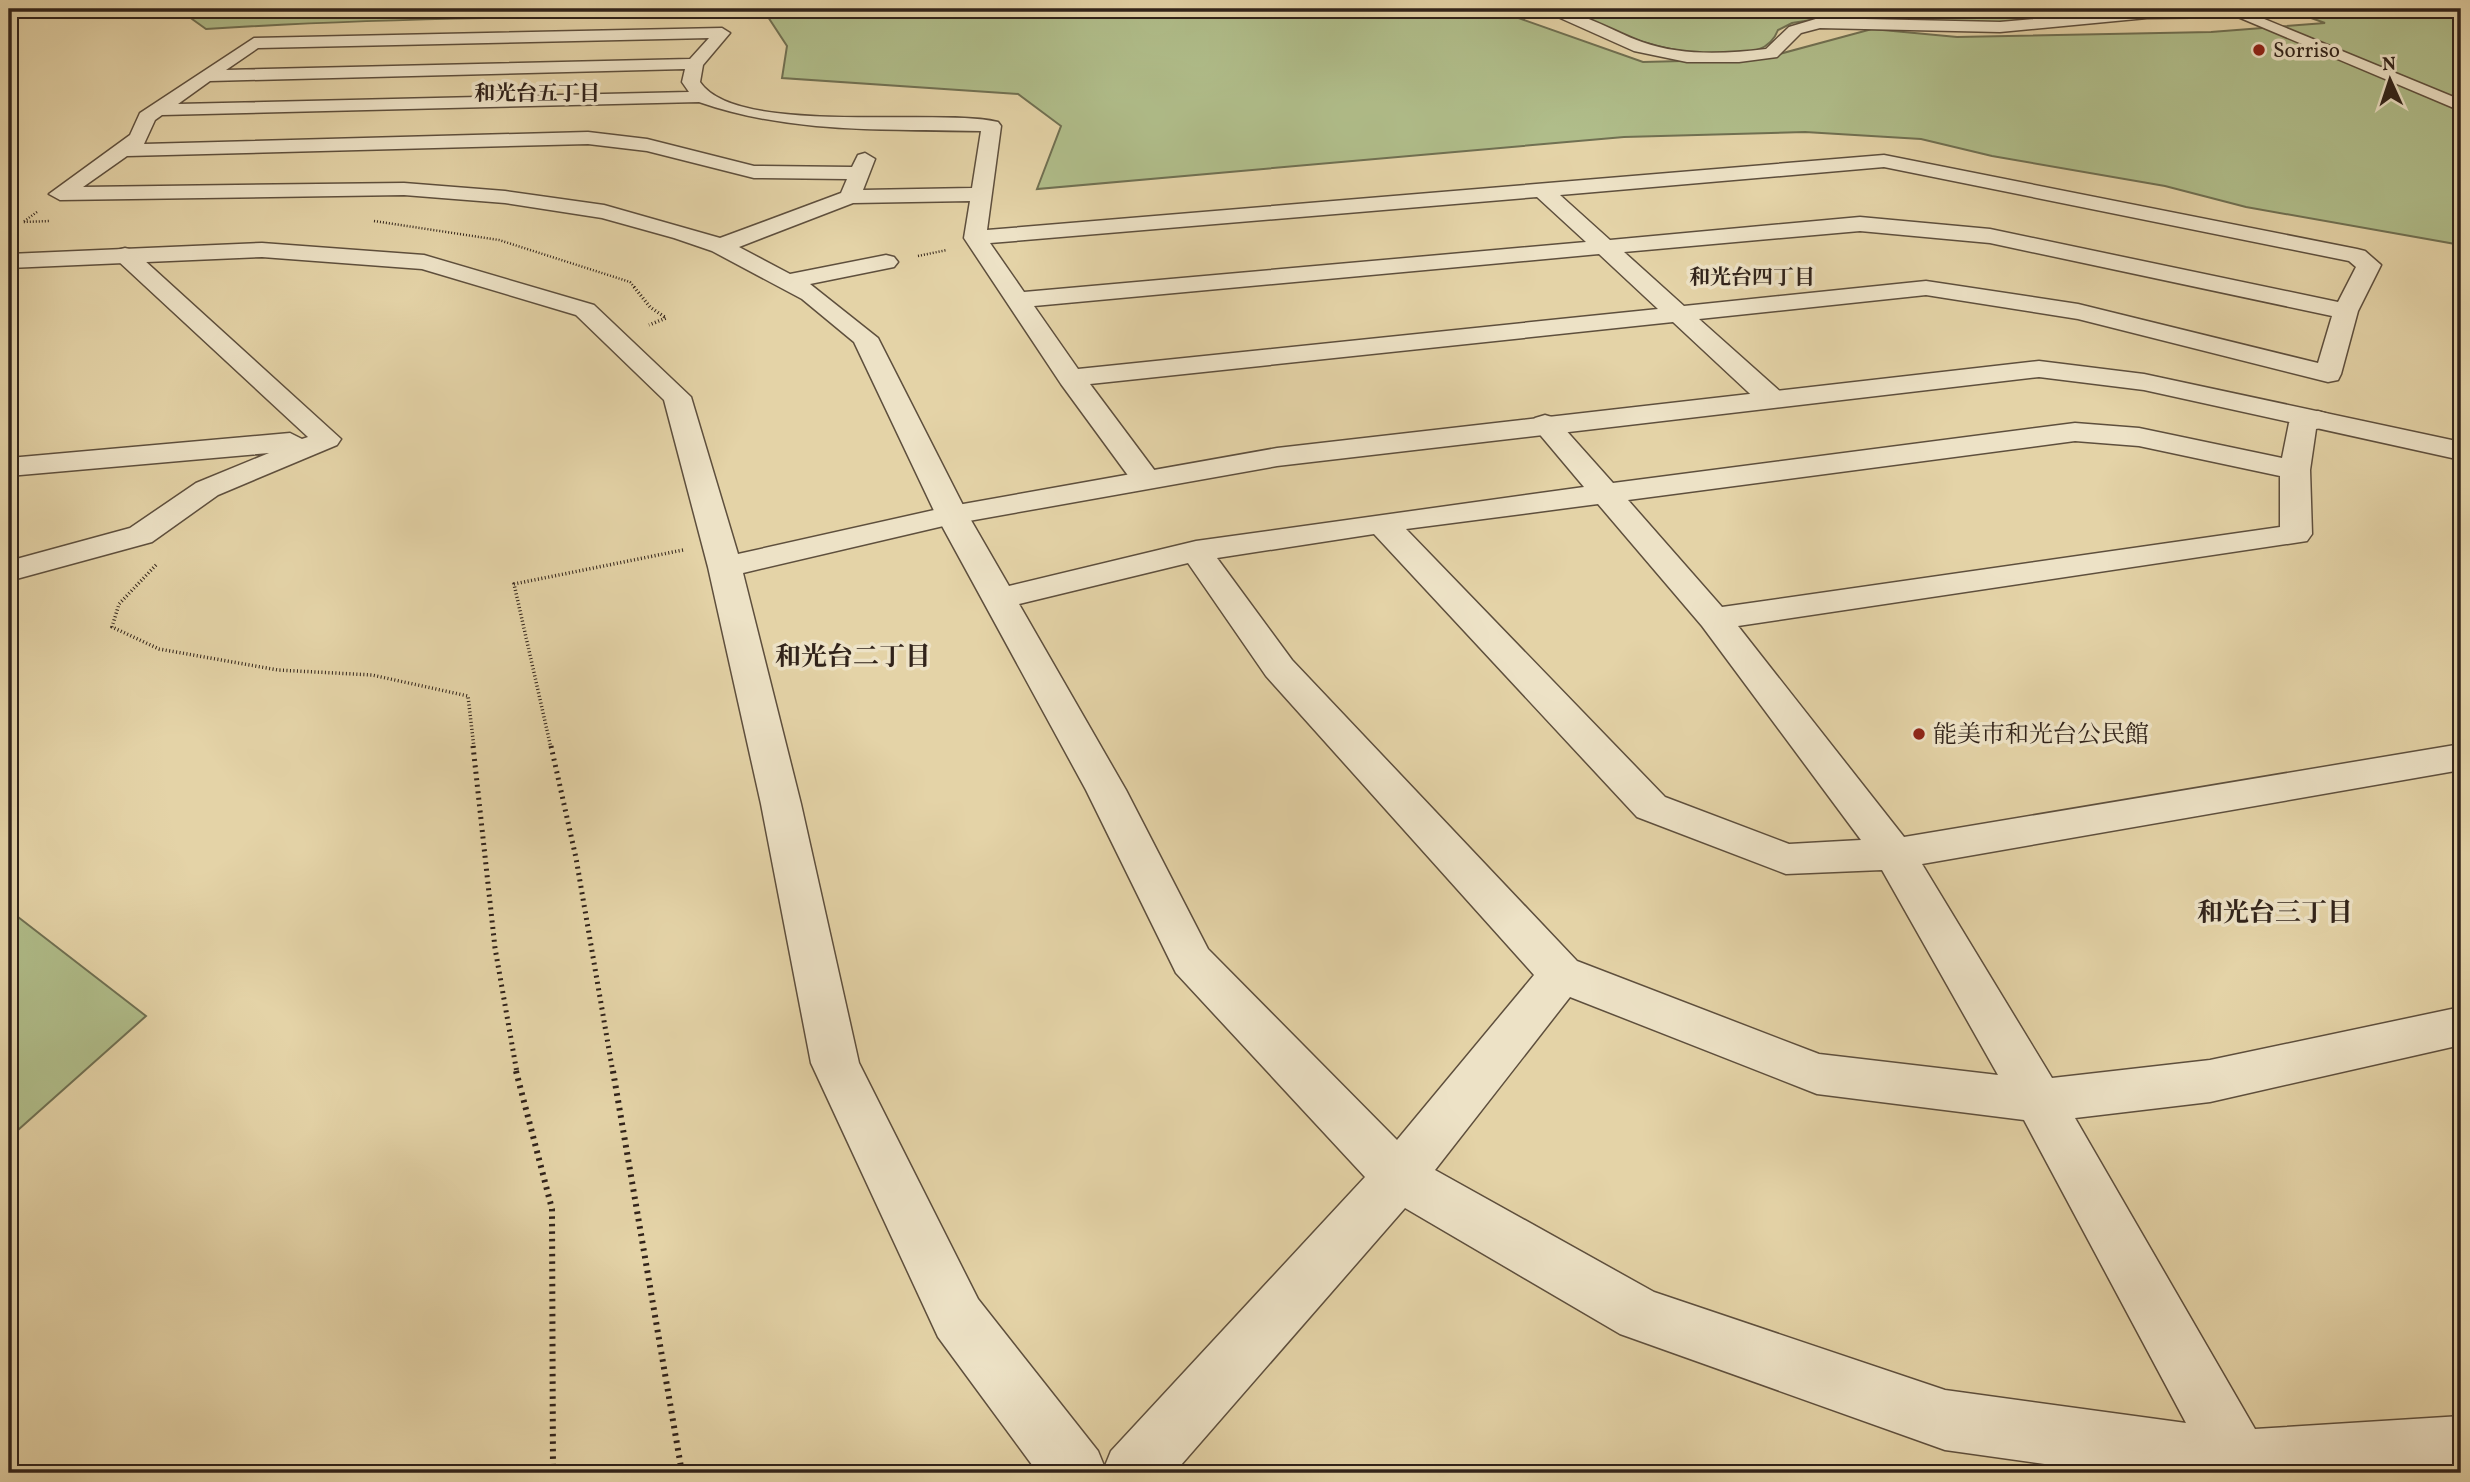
<svg xmlns="http://www.w3.org/2000/svg" width="2470" height="1482" viewBox="0 0 2470 1482" font-family="Vollkorn,'Noto Serif JP',serif">
<style>
.green{fill:#b0bd8a;stroke:#707052;stroke-width:2}
.lines{fill:none;stroke-linecap:round;stroke-linejoin:round}
.minor-casing{stroke:#5e4f3d;stroke-width:3}
.tertiary-casing{stroke:#5e4f3d;stroke-width:3}
.path-far3{stroke:#31231a;stroke-width:2.5;stroke-dasharray:1 2;stroke-linecap:butt}
.path-far2{stroke:#31231a;stroke-width:3.5;stroke-dasharray:1 2.5;stroke-linecap:butt}
.path-far1{stroke:#31231a;stroke-width:5;stroke-dasharray:2 4.5;stroke-linecap:butt}
.path{stroke:#31231a;stroke-width:6;stroke-dasharray:2.5 5;stroke-linecap:butt}
.minor{fill:#ede2c6;fill-rule:evenodd}
.tertiary{fill:#ede2c6;fill-rule:evenodd}
.poi-dot{fill:#8f2418;stroke:#ede2c6;stroke-width:2.5}
.labels{text-anchor:middle;stroke-width:7;stroke-linejoin:round;paint-order:stroke}
.far-poi-label{font-size:21px;fill:#31231a;stroke:#ede2c6;text-anchor:start}
.far-neighbourhood-label{font-size:21px;font-weight:bold;fill:#31231a;stroke:#ede2c6}
.poi-label{font-size:24px;fill:#31231a;stroke:#ede2c6;text-anchor:start}
.neighbourhood-label{font-size:26px;font-weight:bold;fill:#31231a;stroke:#ede2c6}
</style>
<rect width="100%" height="100%" fill="#e4d3a7"/>
<filter id="stains"><feTurbulence type="fractalNoise" baseFrequency=".00286" numOctaves="4"/><feColorMatrix values="0 0 0 0 .2 0 0 0 0 .09 0 0 0 0 .02 0 0 0 .5 -.17"/></filter>
<radialGradient id="worn" r=".72"><stop offset=".6" stop-color="#630" stop-opacity="0"/><stop offset="1" stop-color="#630" stop-opacity=".3"/></radialGradient>
<path class="green" d="M204 9H1493L1643 62 1761 59 1872 29 1957 37 2211 32 2325 23 2286 9H2461V245L2246 207 2165 186 1992 156 1921 139 1805 132 1624 137 1037 189 1061 126 1018 94 782 78 787 46 768 17C580 16 393 17 206 29L192 19Z
M1560 9H2210L2140 11 1986 23 1818 19 1792 23 1778 30C1770 51 1750 53 1729 54 1667 57 1616 33 1560 9Z
M9 910 146 1016 9 1138Z"/>
<g class="lines">
<g class="minor-casing">
<path id="minor" d="M1540 9C1576 7 1609 30 1642 42 1681 56 1725 54 1766 49L1789 27 1819 18 2000 22 2143 9H2240L2242 12 2234 17 2147 18 2000 32 1820 28 1801 33 1777 57 1739 62H1687L1634 51Z
M722 28 730 33 703 65 700 82C737 137 936 107 998 122L1001 126 987 230 1884 155 2357 249 2365 251 2381 265 2358 311 2341 374 2338 380 2328 382 2078 319 1926 295 1699 319 1782 393 1786 399 1782 405H1762L1673 322 1090 384 1161 479 1157 485 1146 488 1135 485 1061 384 964 238 970 201 853 203 739 247 790 274 886 255 894 257 898 262 894 267 810 284 878 338 968 515 1009 586 1196 541 1584 487 1531 424 1535 418 1545 415 1555 418 1613 483 2075 423 2139 428 2282 458 2289 423 2293 417 2318 411 2328 414 2332 420 2328 426 2316 429 2310 470 2312 534 2307 541 1738 626 1904 837 2461 744V770L1922 864 2052 1078 2210 1060 2461 1007V1045L2210 1102 2075 1118 2255 1429 2461 1416V1473H2109L1945 1450 1620 1334 1405 1208 1174 1473H1102L1111 1451 1365 1177 1176 973 1086 790 936 515 854 342 802 299 712 251 674 238 602 218 505 203 404 195 60 200 49 194 130 135 140 113 254 38ZM709 38 690 59 226 70 258 48ZM685 69 682 82 689 92 178 104 210 81ZM699 102C791 134 885 129 981 131L972 188 863 190 875 159 865 153 858 155 852 167 754 166 647 139 588 132 144 144 155 120 162 115ZM588 144 647 151 754 178 847 179 841 193 720 238 604 205 505 191 404 183 83 187 127 156ZM1884 167 2349 261 2356 267 2338 302 1990 229 1860 217 1610 240 1560 195ZM1537 197 1586 242 1024 292 990 243ZM1860 231 1990 243 2332 316 2318 363 2078 304 1926 281 1684 306 1624 252ZM1599 254 1658 309 1078 369 1034 306ZM2075 441 2139 446 2280 476V527L1722 607 1628 500ZM1598 504 1702 626 1861 840 1789 844 1665 797 1406 529ZM1374 534 1637 817 1786 874 1882 870 1998 1075 1819 1054 1577 961 1292 660 1217 558ZM1188 563 1266 676 1534 975 1397 1140 1208 949 1126 790 1019 604ZM1570 997 1817 1094 2024 1120 2186 1423 1945 1390 1654 1292 1435 1170Z
M125 248 133 250 341 439 337 445 218 495 152 542 9 581V561L130 528 196 483 269 453 9 476V458L290 433 302 439 308 437 117 260 113 255 117 250Z"/>
</g>
<g class="tertiary-casing">
<path id="tertiary" d="M2219 9H2240L2461 100V111Z
M262 243 424 255 594 305 691 397 738 554 952 506 1277 448 2039 361 2144 374 2461 442V460L2144 390 2039 377 1277 466 952 524 743 573 801 804 859 1063 978 1299 1098 1451 1107 1473H1038L938 1337 811 1063 761 804 708 567 664 400 576 315 422 269 262 257 9 268V254Z"/>
</g>
<path class="path-far3" d="M37 212 23 222 50 221
M374 221 499 240 630 282 635 288
M918 256 947 250"/>
<path class="path-far2" d="M634 287 650 307 666 318 649 325
M156 565 119 604 112 627 159 649 278 670 372 675 468 696 474 748
M551 748 514 584 683 550"/>
<path class="path-far1" d="M473 746 495 948 517 1073
M551 746 576 858 613 1073"/>
<path class="path" d="M516 1071 552 1209 553 1473
M613 1071 682 1473"/>
<use href="#minor" class="minor"/>
<use href="#tertiary" class="tertiary"/>
</g>
<g class="poi-dot">
<circle cx="2259" cy="50" r="7"/>
<circle cx="1919" cy="734" r="7"/>
</g>
<g class="labels">
<g class="far-poi-label">
<text x="2273" y="57">Sorriso</text>
</g>
<g class="far-neighbourhood-label">
<text x="537" y="100">和光台五丁目</text>
<text x="1752" y="284">和光台四丁目</text>
</g>
<g class="poi-label">
<text x="1933" y="742">能美市和光台公民館</text>
</g>
<g class="neighbourhood-label">
<text x="853" y="665">和光台二丁目</text>
<text x="2275" y="921">和光台三丁目</text>
</g>
</g>
<rect width="2470" height="1482" fill="none" stroke="#e4d3a7" stroke-width="35"/>
<rect x="10" y="10" width="2449" height="1461" fill="none" stroke="#31231a" stroke-width="3.5"/>
<rect x="18" y="18" width="2435" height="1447" fill="none" stroke="#31231a" stroke-width="2"/>
<g transform="translate(2390 80) rotate(357)" stroke="#ede2c6" stroke-width="5" paint-order="stroke">
<path d="M0-5L12 26L0 18L-12 26Z" fill="#31231a"/>
<text y="-10" font-size="19" font-weight="bold" text-anchor="middle" fill="#31231a">N</text>
</g>
<rect width="100%" height="100%" filter="url(#stains)"/>
<rect width="100%" height="100%" fill="url(#worn)"/>
</svg>
